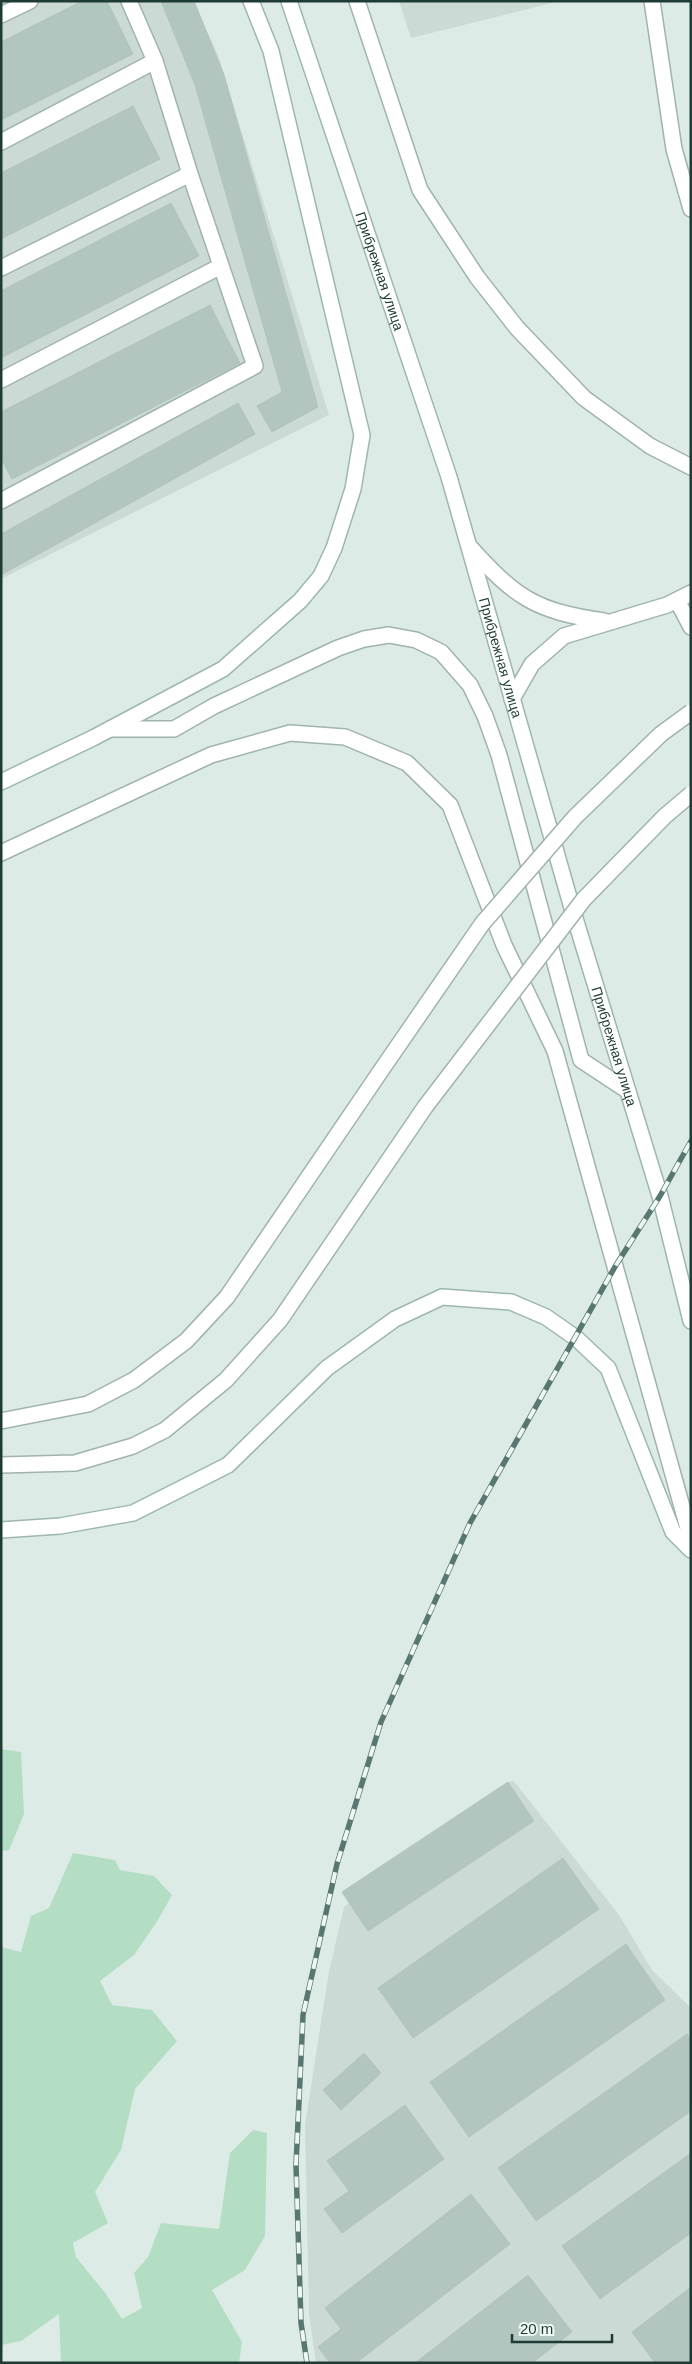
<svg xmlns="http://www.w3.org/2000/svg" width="692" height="2364" viewBox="0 0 692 2364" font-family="Arial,sans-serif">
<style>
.built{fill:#ccdad5}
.green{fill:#b4dec3}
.building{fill:#b3c5bf;stroke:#b0c4bd}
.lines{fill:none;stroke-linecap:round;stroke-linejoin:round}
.service-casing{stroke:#a0b3ae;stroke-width:18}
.tertiary-casing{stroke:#a0b3ae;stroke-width:18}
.secondary-casing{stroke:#9cb7af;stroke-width:18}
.service{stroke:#fff;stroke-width:15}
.tertiary{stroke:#fff;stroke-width:15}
.secondary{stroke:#fff;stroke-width:15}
.rail-casing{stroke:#587771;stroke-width:5.5}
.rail{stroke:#eef7f3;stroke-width:4;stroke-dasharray:11;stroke-linecap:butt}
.tertiary-bridge-casing{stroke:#a0b3ae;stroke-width:18;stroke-linecap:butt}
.tertiary-bridge{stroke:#fff;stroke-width:15}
.labels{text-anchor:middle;stroke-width:4;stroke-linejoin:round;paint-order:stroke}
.street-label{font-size:14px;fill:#1e3b36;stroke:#eef7f3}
</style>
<rect width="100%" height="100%" fill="#ddebe6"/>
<path class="built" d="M1 1H193L218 55 329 415 1 579Z
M399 1H560L411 38Z
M513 1780 619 1915 652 1970 691 2008V2363H316L309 2314 305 2125 329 1971 344 1907Z"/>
<path class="green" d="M1 1749 21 1752 24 1814 9 1850 1 1851Z
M73 1853 115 1860 120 1870 154 1876 172 1895 158 1920 134 1955 100 1981 112 2005 152 2010 177 2041 135 2089 121 2150 95 2192 108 2223 73 2243 76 2257 106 2294 122 2319 142 2308 134 2273 148 2257 161 2223 219 2229 230 2153 253 2130 267 2133 265 2236 245 2270 212 2290 242 2342 239 2363H61L59 2314 21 2341 1 2345V1947L21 1952 31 1916 49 1908Z"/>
<path class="building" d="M82 1H107L133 54 1 120V42Z
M161 1H194L224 75 318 407 272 432 257 406 282 392 195 85Z
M133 106 160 159 1 239V173Z
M171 203 199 256 1 358V291Z
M210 305 240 363 12 479 1 458V412Z
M238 403 255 434 1 575V534Z
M508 1782 534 1821 368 1931 342 1892Z
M563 1858 599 1909 413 2038 378 1988Z
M626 1944 665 2000 469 2137 430 2082Z
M687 2034 691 2040V2111L536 2221 498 2168Z
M364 2053 381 2073 341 2110 323 2090Z
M405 2105 444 2159 342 2233 324 2209 349 2191 327 2161Z
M691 2153V2233L600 2299 562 2246Z
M471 2194 510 2244 356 2363H330L318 2347 341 2329 325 2308Z
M528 2275 572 2332 532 2363H415Z
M691 2287V2363H655L632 2332Z"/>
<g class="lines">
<g class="service-casing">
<path id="service" d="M652 1 674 149 691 209
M1 15 30 1
M1 142 155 61
M1 268 190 174
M1 380 221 266
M1 501 255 366 190 174 155 61 129 1
M469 546C515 597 534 611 604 621
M677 600 691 627
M512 699 532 664 564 636 667 605 691 593"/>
</g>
<g class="tertiary-casing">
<path id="tertiary" d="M357 1 420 190 477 277 517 328 584 398 650 446 691 467
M110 729H174L214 706 338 648 364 639 389 635 416 640 441 652 470 685 485 716 499 755 581 1060 628 1091
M1 853 211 755 290 733 345 737 407 763 450 805 504 945 555 1051 691 1539
M1 1421 88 1404 134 1380 186 1341 227 1297 380 1072
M1 1465 75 1463 133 1446 165 1430 226 1380 280 1320 425 1107"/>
</g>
<g class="secondary-casing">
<g id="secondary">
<path id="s1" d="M289 1 449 477 574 915 660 1196 691 1321"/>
<path d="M1 782 93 738 223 669 300 601 321 576 334 548 353 489 362 435 271 51 251 1"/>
<path d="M1 1530 60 1526 133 1513 228 1465 327 1368 395 1319 442 1297 511 1302 546 1317 576 1338 608 1368 673 1532 691 1550"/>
</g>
</g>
<use href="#service" class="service"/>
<use href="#tertiary" class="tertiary"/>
<use href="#secondary" class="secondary"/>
<g class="rail-casing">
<path id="rail" d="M307 2363 301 2323 296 2165 303 2015 337 1864 381 1722 470 1523 616 1265 660 1196 691 1141"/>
</g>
<use href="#rail" class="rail"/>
<g class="tertiary-bridge-casing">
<path id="tertiary-bridge" d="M380 1072 482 924 575 817 661 734 691 712
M425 1107 584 899 665 816 691 794"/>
</g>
<use href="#tertiary-bridge" class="tertiary-bridge"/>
</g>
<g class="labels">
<g class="street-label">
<text dy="5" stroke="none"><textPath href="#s1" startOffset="285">Прибрежная улица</textPath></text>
<text dy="5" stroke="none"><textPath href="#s1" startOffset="690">Прибрежная улица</textPath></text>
<text dy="5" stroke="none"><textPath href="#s1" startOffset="1095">Прибрежная улица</textPath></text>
</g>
</g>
<rect width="692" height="2364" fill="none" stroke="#1e3b36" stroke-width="5"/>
<path d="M512 2334v8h100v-8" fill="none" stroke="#1e3b36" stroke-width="2.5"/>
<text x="520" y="2334" font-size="15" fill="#1e3b36" stroke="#eef7f3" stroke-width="4" paint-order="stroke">20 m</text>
</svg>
